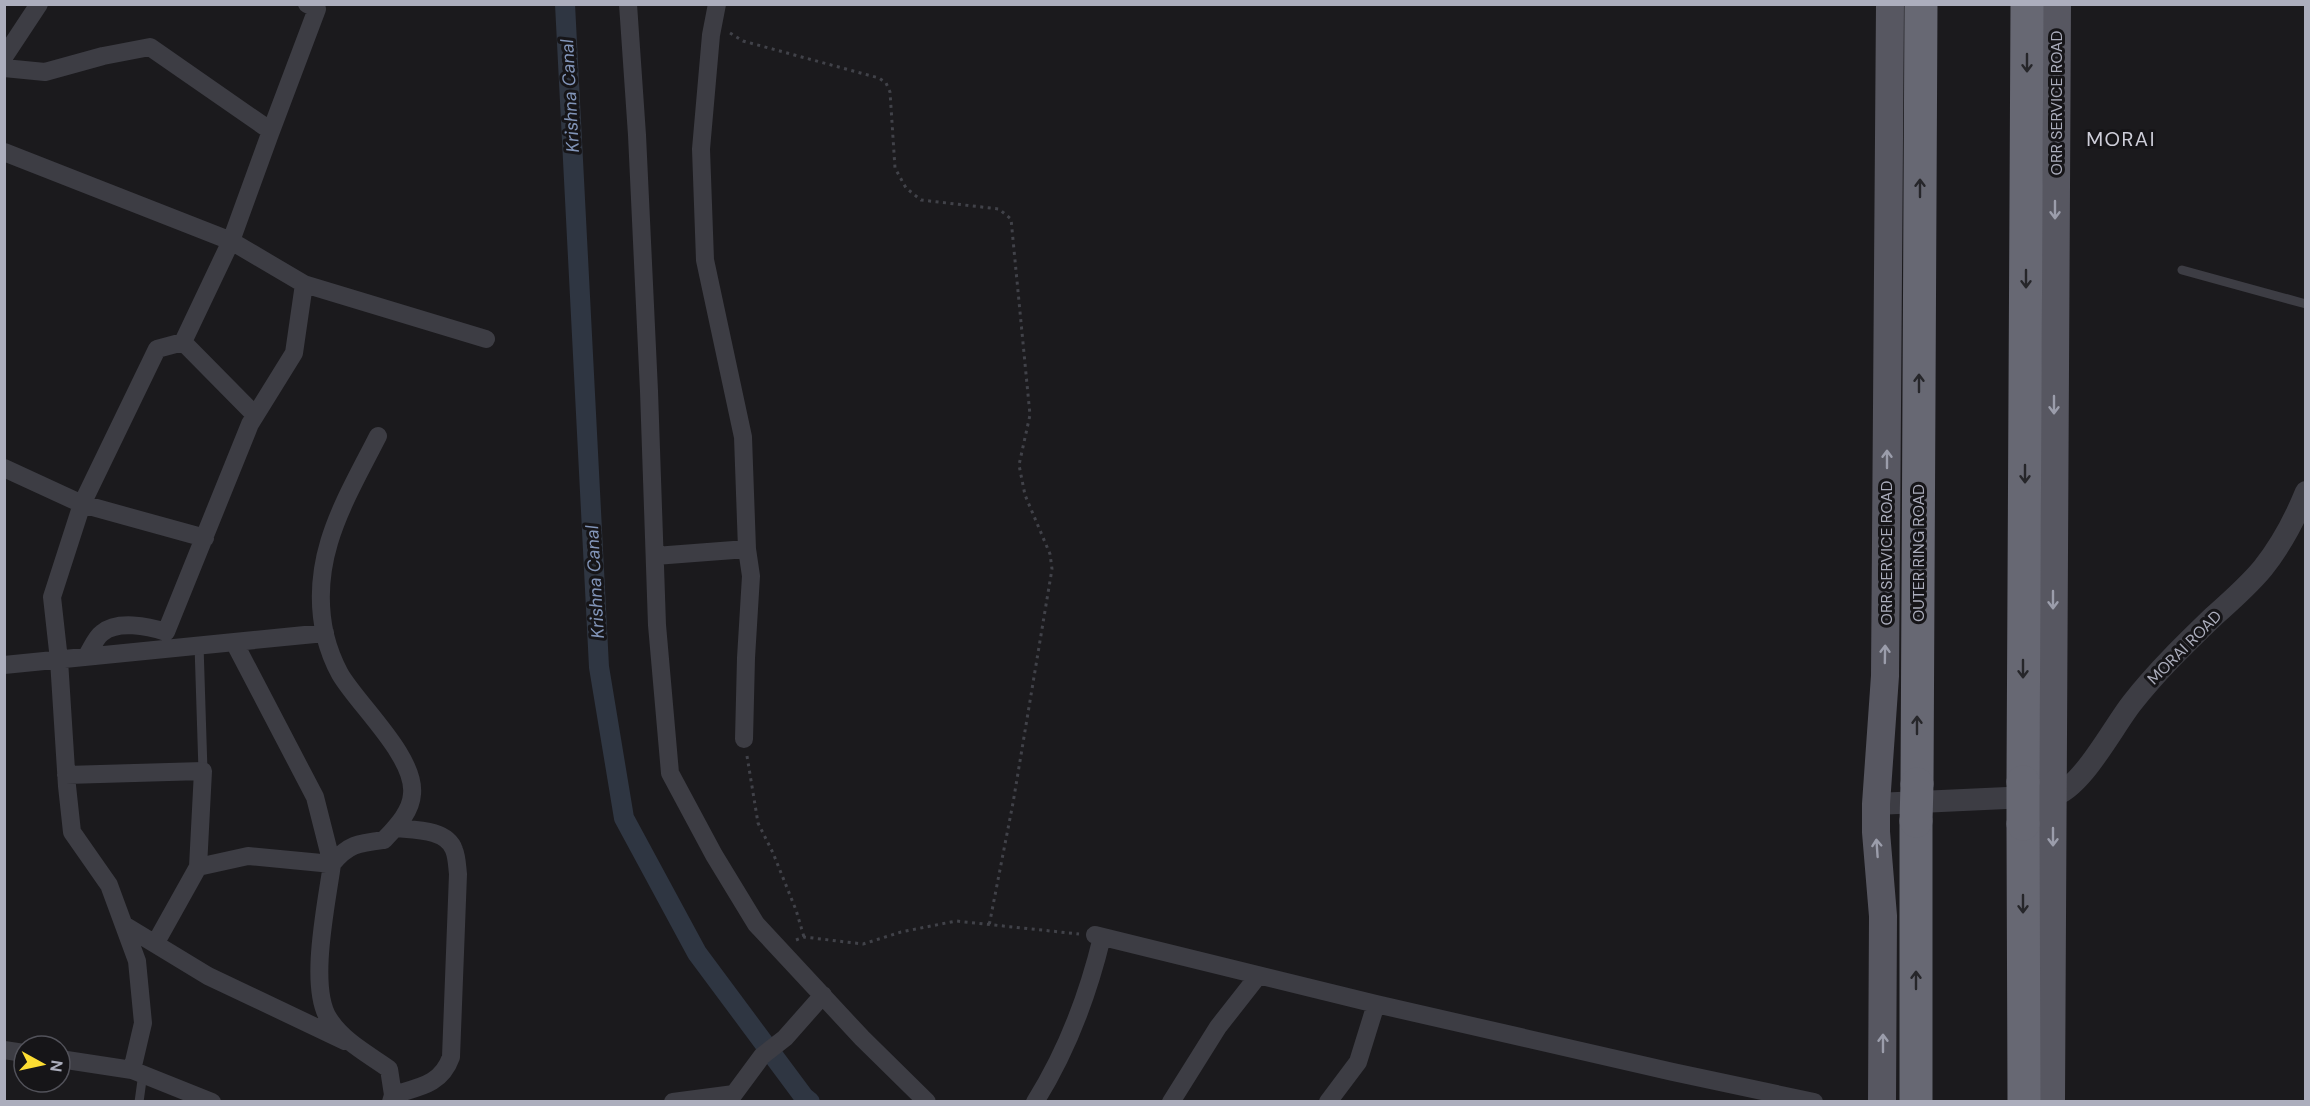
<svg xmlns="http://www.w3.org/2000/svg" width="2310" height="1106" viewBox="0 0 2310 1106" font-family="'DM Sans',sans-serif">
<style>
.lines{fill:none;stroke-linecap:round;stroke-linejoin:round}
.canal{stroke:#2f3642;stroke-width:20}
.path{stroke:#414249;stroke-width:3;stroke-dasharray:3 4.5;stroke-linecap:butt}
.service{stroke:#3d3d44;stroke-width:9}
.minor{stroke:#3d3d44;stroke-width:18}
.tertiary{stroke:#3d3d44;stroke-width:22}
.primary{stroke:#575761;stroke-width:28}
.motorway{stroke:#676873;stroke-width:33}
.motorway-bridge{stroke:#676873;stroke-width:33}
.oneway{stroke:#26262a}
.oneway2{stroke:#9b9dab}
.labels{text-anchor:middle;stroke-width:6;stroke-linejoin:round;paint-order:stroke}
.street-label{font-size:16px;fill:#acaebd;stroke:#161518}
.water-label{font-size:18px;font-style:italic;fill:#8295b9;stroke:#161518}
.quarter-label{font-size:20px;letter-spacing:1.5px;fill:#ceced9;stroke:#161518}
</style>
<rect width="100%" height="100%" fill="#1b1a1d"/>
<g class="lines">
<path class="canal" d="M565 4 599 667 624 818 697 953 804 1097 810 1102"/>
<path class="path" d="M730 33 743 41 879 78 886 83 890 92 895 168 906 188 921 200 999 209 1011 219 1030 415 1019 465 1025 495 1050 554 1052 569 1013 803 989 926
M747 756 758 823 773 853 796 910 804 937
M796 940 804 937 863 944 901 932 956 921 1079 934"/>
<path class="service" d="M2182 270 2306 304
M199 645 203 771
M139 1102 143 1073"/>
<path class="minor" d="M628 4 637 135 649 391 657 625 670 773 714 855 756 924 862 1038 927 1102
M4 57 39 4
M4 68 45 72 103 56 150 47 271 131 317 9 307 4
M271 131 231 241 304 284 486 339
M4 152 231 241 183 342 157 349 82 504 52 597 59 660 67 786 72 832 109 885 137 961 143 1023 132 1070
M183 342 255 415
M378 436C345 501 308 558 325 635 328 647 334 663 340 674 358 705 416 757 412 794 411 812 396 827 384 840 359 843 348 844 332 864 327 902 308 987 329 1019 343 1041 368 1054 389 1069L393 1095 391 1102
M4 468 82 504 205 538
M655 556 747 549 743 437 705 260 701 149 711 35 717 4
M86 657C91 650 95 638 102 633 117 620 148 626 166 632L250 424 294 353 304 284
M4 665 325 633
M744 739 746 658 751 576 747 549
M66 775 203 771 198 867 248 856 332 864 315 797 234 642
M124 925 208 976 345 1041
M1095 935 1376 1004 1673 1072 1814 1102
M155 944 198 867
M4 1050 24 1053
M60 1059 132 1070 212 1102
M393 1095C419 1087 441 1085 451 1057L458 874C457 866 457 857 454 850 447 829 414 830 395 828
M673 1102 734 1094
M728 1102 762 1056 785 1038 823 995
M1035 1102C1067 1051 1088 995 1102 937
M1171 1102 1218 1027 1258 976
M1328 1102 1358 1062 1376 1004"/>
<path class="tertiary" d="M1876 804 2053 796C2082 788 2113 727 2132 703 2157 671 2186 643 2214 616 2231 601 2249 585 2263 568 2282 544 2295 519 2306 492"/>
<path class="primary" d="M1882 1102 1883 916 1876 832V804L1885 676 1890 4
M2051 1102 2057 4"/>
<path class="motorway" d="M2023 782 2027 4
M1917 784 1921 4
M2023 824 2024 1102
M1916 1102V821"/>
<path class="motorway-bridge" d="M2023 782V824
M1916 821 1917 784"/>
</g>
<defs><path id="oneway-shaft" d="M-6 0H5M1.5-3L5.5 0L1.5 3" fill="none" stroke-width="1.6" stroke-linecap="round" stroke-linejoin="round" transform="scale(1.5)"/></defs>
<g class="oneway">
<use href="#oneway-shaft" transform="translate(2027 63) rotate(90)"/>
<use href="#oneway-shaft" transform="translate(1920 188) rotate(-90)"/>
<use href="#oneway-shaft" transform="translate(2026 279) rotate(90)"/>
<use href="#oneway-shaft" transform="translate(1919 383) rotate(-90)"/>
<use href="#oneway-shaft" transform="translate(2025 474) rotate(90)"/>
<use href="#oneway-shaft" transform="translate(2023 669) rotate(90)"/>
<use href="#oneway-shaft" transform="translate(1917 725) rotate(-90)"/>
<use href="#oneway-shaft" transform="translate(2023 904) rotate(90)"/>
<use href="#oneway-shaft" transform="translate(1916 980) rotate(-90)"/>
</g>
<g class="oneway2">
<use href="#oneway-shaft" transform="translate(2055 210) rotate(90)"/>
<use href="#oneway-shaft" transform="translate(2054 405) rotate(90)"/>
<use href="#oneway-shaft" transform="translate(1887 459) rotate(-90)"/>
<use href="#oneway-shaft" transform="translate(2053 600) rotate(90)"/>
<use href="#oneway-shaft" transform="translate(1885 654) rotate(-89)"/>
<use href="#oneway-shaft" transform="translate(2053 837) rotate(90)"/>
<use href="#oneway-shaft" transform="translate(1877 848) rotate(-94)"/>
<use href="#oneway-shaft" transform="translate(1883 1043) rotate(-90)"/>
</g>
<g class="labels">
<g class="street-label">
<text transform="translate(2056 103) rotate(-90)" y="6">ORR SERVICE ROAD</text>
<text transform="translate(1886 553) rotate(-90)" y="6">ORR SERVICE ROAD</text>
<text transform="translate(1918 553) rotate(-90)" y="6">OUTER RING ROAD</text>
<text transform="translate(2184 647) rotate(-45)" y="6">MORAI ROAD</text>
</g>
<g class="water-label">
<text transform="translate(570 96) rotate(-93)" y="6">Krishna Canal</text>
<text transform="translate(595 582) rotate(-93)" y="6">Krishna Canal</text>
</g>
<g class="quarter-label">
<text x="2121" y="146">MORAI</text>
</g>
</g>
<rect width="2310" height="1106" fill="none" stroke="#acaebd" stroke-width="12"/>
<g transform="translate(42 1064) rotate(98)"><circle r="28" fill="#161518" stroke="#52525a" stroke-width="1.5"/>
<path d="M0-4.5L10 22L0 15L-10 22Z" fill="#fcdd33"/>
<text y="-9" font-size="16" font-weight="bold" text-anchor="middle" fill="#acaebd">N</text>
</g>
</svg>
